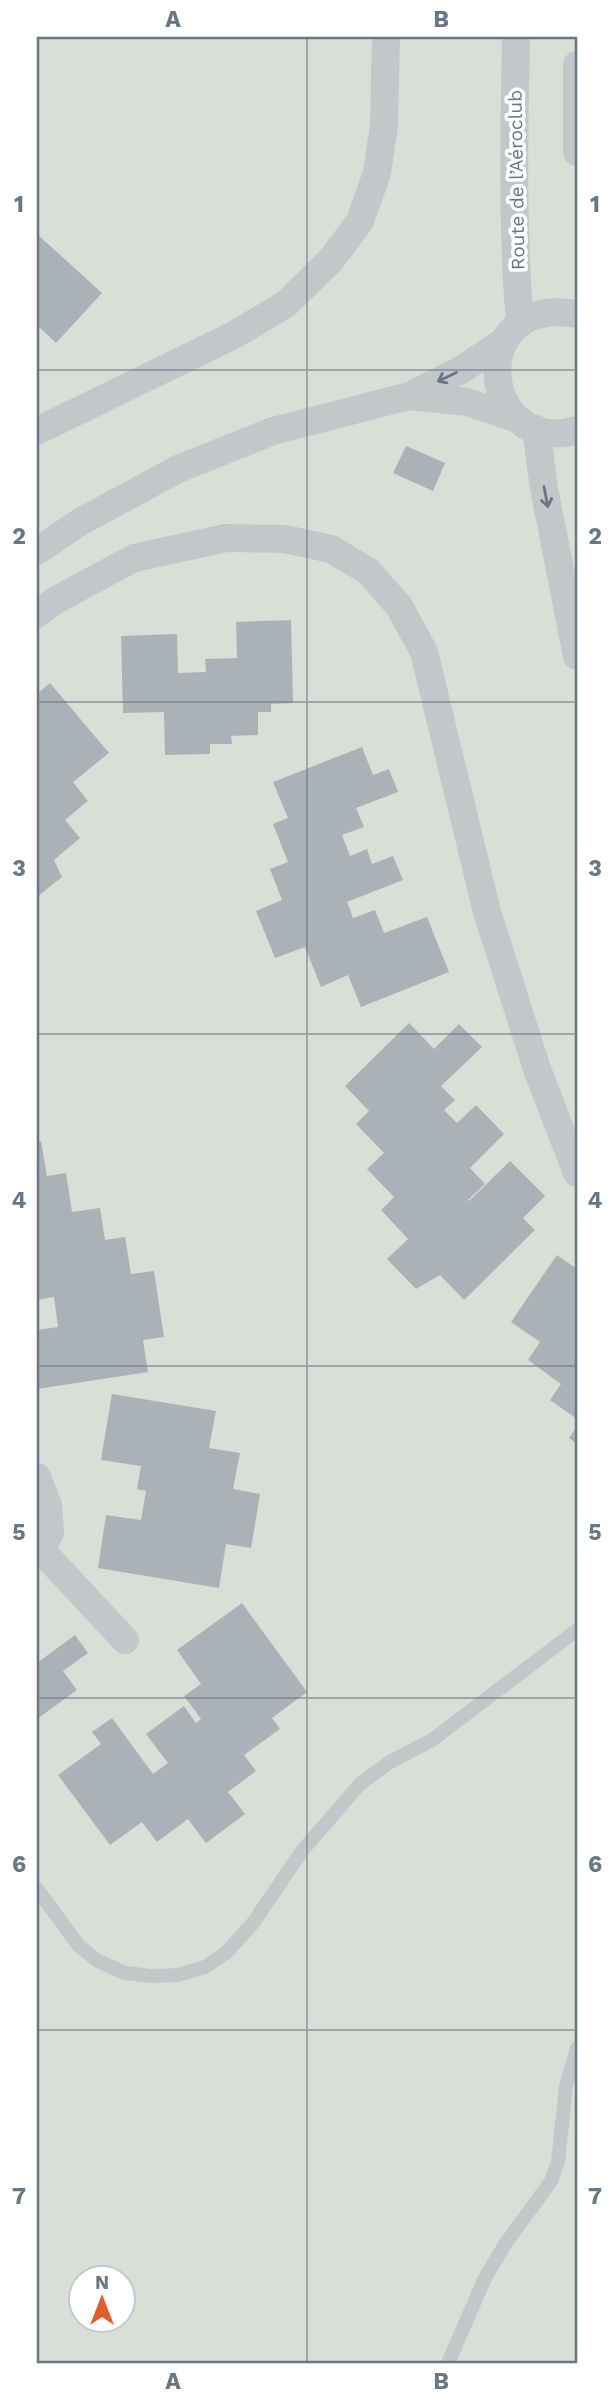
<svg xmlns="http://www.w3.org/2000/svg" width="614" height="2400" viewBox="0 0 614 2400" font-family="'Work Sans',sans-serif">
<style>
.green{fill:#d9dfd6;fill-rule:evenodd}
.building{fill:#aab2b8}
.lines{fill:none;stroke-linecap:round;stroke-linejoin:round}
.lane{stroke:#c3c7ca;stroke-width:14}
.street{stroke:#c3c7ca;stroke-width:28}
.oneway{stroke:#677786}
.grid{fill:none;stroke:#677786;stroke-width:2;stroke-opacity:0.55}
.labels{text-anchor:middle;stroke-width:7;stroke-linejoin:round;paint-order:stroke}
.street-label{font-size:19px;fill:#677786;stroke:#fff}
.neatline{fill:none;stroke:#677786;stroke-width:2.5}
.grid-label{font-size:23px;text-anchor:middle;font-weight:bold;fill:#677786}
</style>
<rect width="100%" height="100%" fill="#f8f8f5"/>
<path class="green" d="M37 37H577V2363H37ZM80 2278H122V2320H80Z"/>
<path class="building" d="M37 234 102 293 56 343 37 325Z
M406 446 445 463 433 491 393 473Z
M291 620 293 703 271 704V712H258V735L231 736 232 744H210V754L165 755 164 712 123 713 121 636 177 634 178 673 206 672 205 659 237 658 236 622Z
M50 683 109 753 73 782 88 801 65 820 80 838 54 860 62 877 37 897V694Z
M362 747 373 775 389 769 398 792 356 808 364 827 342 835 350 856 367 849 372 864 393 856 403 880 347 902 353 918 375 910 384 933 427 917 449 972 361 1007 348 975 321 987 305 947 275 958 256 911 282 900 270 869 288 862 273 824 288 818 273 782Z
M409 1023 434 1049 459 1024 482 1047 441 1086 455 1100 444 1110 457 1123 476 1105 504 1134 470 1168 485 1184 468 1200 469 1201 510 1161 545 1196 523 1218 535 1230 464 1300 440 1275 416 1289 387 1259 408 1239 381 1210 394 1197 367 1169 384 1153 356 1124 369 1111 345 1086Z
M41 1141 47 1176 66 1173 72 1212 100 1208 105 1240 125 1237 131 1274 154 1271 164 1337 143 1340 148 1372 37 1389V1330L58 1327 54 1297 37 1300V1142Z
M557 1255 577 1269V1419L550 1400 561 1384 528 1360 540 1342 511 1322Z
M112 1394 216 1411 209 1448 240 1453 233 1489 260 1494 251 1548 226 1544 219 1588 98 1568 106 1515 141 1520 146 1491 137 1489 141 1466 101 1460Z
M577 1426V1444L569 1438Z
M242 1603 307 1692 272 1718 280 1729 244 1755 256 1771 228 1792 245 1814 206 1843 188 1819 157 1842 142 1822 110 1845 58 1775 101 1744 92 1732 112 1718 153 1774 168 1763 146 1734 184 1706 196 1723 201 1719 184 1696 201 1684 177 1650Z
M75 1635 88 1653 63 1671 77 1690 37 1719V1663Z"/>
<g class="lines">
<path class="lane" d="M37 1889 79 1946 98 1961 125 1973 151 1976 178 1975 205 1967 226 1953 253 1923 302 1851 360 1784 390 1762 432 1740 577 1630
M448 2363 485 2278 504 2246 551 2181 558 2162 566 2086 577 2048"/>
<path class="street" d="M516 37C514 133 512 228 520 324
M577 65V152
M577 314C461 294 481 459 577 430
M505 341 461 370 409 396 467 402 518 419
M536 429 544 488 577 656
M37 431 234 335 286 304 331 260 360 221 377 173 384 125 386 37
M37 551 80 522 178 469 273 431 409 396
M37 614 56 600 134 558 226 538 285 539 331 549 368 571 399 606 424 652 487 912 537 1069 577 1173
M37 1477 48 1505 50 1533 41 1550H37
M41 1550 125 1640"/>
</g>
<defs><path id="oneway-shaft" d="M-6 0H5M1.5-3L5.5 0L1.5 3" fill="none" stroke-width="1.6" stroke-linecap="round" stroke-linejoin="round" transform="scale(1.75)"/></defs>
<g class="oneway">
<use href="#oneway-shaft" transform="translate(447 377) rotate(154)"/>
<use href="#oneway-shaft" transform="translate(546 497) rotate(79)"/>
</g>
<path class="grid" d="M307 37V2363M37 370H577M37 702H577M37 1034H577M37 1366H577M37 1698H577M37 2030H577"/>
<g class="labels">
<g class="street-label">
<text transform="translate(516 180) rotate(-91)" y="7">Route de l’Aéroclub</text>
</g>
</g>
<rect width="614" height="2400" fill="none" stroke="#ffffff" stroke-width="77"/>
<g transform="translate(102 2299)"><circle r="33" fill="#ffffff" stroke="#c2c9cf" stroke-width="2"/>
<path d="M0-5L12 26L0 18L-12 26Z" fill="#e05e2d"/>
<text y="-10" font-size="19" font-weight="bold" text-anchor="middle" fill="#677786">N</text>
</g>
<rect x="38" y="38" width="538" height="2324" class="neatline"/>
<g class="grid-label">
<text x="173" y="27">A</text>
<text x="441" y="27">B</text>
<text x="19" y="212">1</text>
<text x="595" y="212">1</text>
<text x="19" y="544">2</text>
<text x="595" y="544">2</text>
<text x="19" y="876">3</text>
<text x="595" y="876">3</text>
<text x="19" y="1208">4</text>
<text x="595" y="1208">4</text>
<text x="19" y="1540">5</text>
<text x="595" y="1540">5</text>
<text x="19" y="1872">6</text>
<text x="595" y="1872">6</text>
<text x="19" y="2204">7</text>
<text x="595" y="2204">7</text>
<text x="173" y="2389">A</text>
<text x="441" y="2389">B</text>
</g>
</svg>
